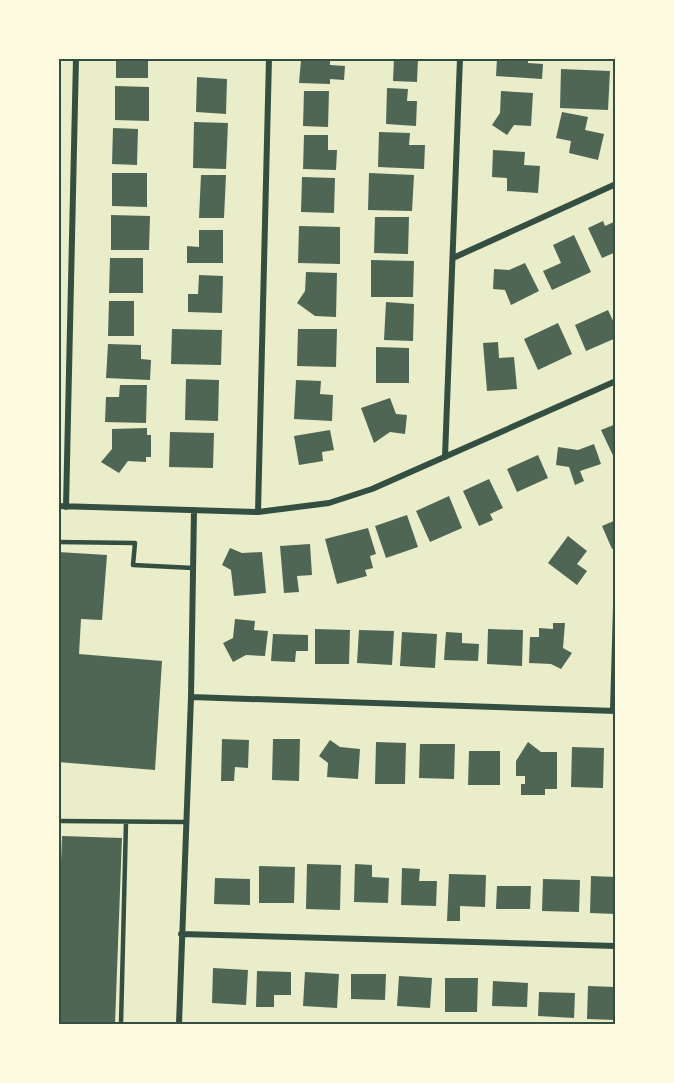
<svg xmlns="http://www.w3.org/2000/svg" width="674" height="1083" viewBox="0 0 674 1083" font-family="'Archivo Narrow',sans-serif">
<style>
.building{fill:#4f6655}
.lines{fill:none;stroke-linecap:round;stroke-linejoin:round}
.service{stroke:#344e41;stroke-width:4.5}
.minor{stroke:#344e41;stroke-width:6}
.neatline{fill:none;stroke:#344e41;stroke-width:2}
</style>
<rect width="100%" height="100%" fill="#e9edc9"/>
<path class="building" d="M116 58H148V78H116Z
M310 58H330V65L345 66 344 80 330 79V84L299 83 301 60H310Z
M394 58H418L417 82 393 81Z
M497 58H528V63L543 64 542 79 496 76Z
M561 69 610 71 608 110 560 108Z
M197 77 227 79 226 114 196 112Z
M115 86 149 87V121L115 120Z
M387 88 408 89 407 101H417L416 126 386 124Z
M304 91H329L328 127 303 126Z
M501 91 533 93 531 126 514 125 507 135 492 125 500 113Z
M562 112 588 117 585 130 604 134 598 160 569 153 571 141 556 138Z
M194 122 228 123 226 169 193 168Z
M113 128 138 129 137 165 112 164Z
M379 132 410 133 409 145H425L424 169 378 167Z
M304 135H328V150H337L336 170 303 169Z
M493 150 525 152 524 165 540 166 538 193 507 191V178L492 177Z
M112 173H147V207L112 206Z
M369 173 414 175 412 211 368 210Z
M201 175H226L224 218H199Z
M302 177 335 178 334 213 301 212Z
M111 215 150 216 149 250H111Z
M375 217H409L408 254 374 253Z
M603 221 605 226 616 221V252L602 258 588 228Z
M299 226 340 227V264L298 263Z
M199 230H223V263H187V246L199 247Z
M574 235 591 272 552 290 543 271 561 263 553 245Z
M110 258H143V293H109Z
M371 260 414 261 413 297H371Z
M525 263 539 291 511 305 505 290 493 289 494 269 509 270Z
M306 272 337 273 336 317 315 316 297 303 305 291Z
M199 275 223 276 222 313 188 312V294H198Z
M109 301H134V336H108Z
M386 302 414 304 413 341 384 340Z
M608 310 616 327V338L586 351 575 325Z
M558 323 572 354 538 370 524 339Z
M172 329 222 330 221 365 171 364Z
M298 329H337L336 367 297 366Z
M498 342 499 358 514 357 517 389 487 391 483 343Z
M108 344 141 345V359L151 360 150 380 106 378Z
M376 347 409 348V383H376Z
M186 379 219 380 218 421 185 420Z
M296 380 321 381 320 394 333 395 332 421 294 419Z
M120 385H147L146 423 105 422 106 397H119Z
M390 398 396 414 407 415 405 434 390 432 374 443 361 408Z
M616 424V462L601 430Z
M147 428V435H151V457H146V462L128 461 119 473 101 462 112 449V429Z
M330 430 334 450 322 452 323 461 299 465 294 436Z
M170 432 214 433 213 468 169 467Z
M594 444 601 464 580 471 584 481 575 485 569 467 556 465 558 447 578 450Z
M538 455 548 478 517 492 507 469Z
M489 479 503 508 490 514 493 520 479 526 463 491Z
M449 496 462 528 430 542 416 511Z
M407 515 418 547 386 558 375 526Z
M616 520V547L612 549 602 526Z
M368 528 376 554 370 556 373 568 365 570 367 576 337 584 325 539Z
M568 536 587 551 577 564 587 571 577 585 548 563Z
M310 544 312 575 297 576 299 592 284 593 280 546Z
M230 548 242 553 262 552 266 593 234 596 231 570 222 565Z
M58 552 107 555 102 620 81 619 79 654 162 661 155 770 58 762Z
M235 619 255 621 254 630 268 631 265 656 246 655 233 662 223 643 233 638Z
M553 623H565L563 648 572 653 561 669 551 664 529 663 530 637H539V628L553 629Z
M315 629 350 630 349 664H315Z
M488 629 523 630 522 666 487 664Z
M359 630 394 631 392 665 357 663Z
M402 632 437 634 435 668 400 666Z
M446 632 462 633V643L479 644 478 661 444 660Z
M273 634 308 635V651H296L295 662 271 661Z
M222 739 249 740 248 768 235 767 234 781H221Z
M273 739H300L299 781 272 780Z
M330 740 340 747 360 749 358 779 327 777 328 763 319 756Z
M376 742 406 743 405 784H375Z
M528 742 541 752H557V789H545V795H521V784H525V776H516V761Z
M420 744H455L454 779 419 778Z
M572 747 604 748 603 788 571 787Z
M469 751H500V785H468Z
M62 836 122 838 115 1024H58V938Z
M307 864 341 865 340 910 306 909Z
M355 864 372 865V877L389 878 388 903 354 902Z
M259 866 295 867 294 903H259Z
M402 868 420 869 419 881H437L436 906 401 905Z
M449 874 486 875 485 907 460 906V921H447Z
M591 876 616 877V914L590 913Z
M215 878 250 879V905L214 904Z
M543 879 580 880 579 912 542 911Z
M497 886H531L530 909H496Z
M213 968 248 970 246 1005 212 1003Z
M257 971 291 972V995H274V1007H256Z
M305 972 339 974 337 1008 303 1006Z
M351 974H386L385 1000 351 999Z
M399 976 432 978 430 1008 397 1006Z
M445 978H478L477 1012H445Z
M493 981 528 983 527 1007 492 1006Z
M588 986 616 987V1020L587 1019Z
M539 992 575 993 574 1018 538 1016Z"/>
<g class="lines">
<path class="service" d="M58 542 135 543 133 565 193 568
M58 821 186 822
M121 1024 126 822"/>
<path class="minor" d="M453 258 616 184
M445 457 460 58
M58 506 258 512 329 503 372 489 616 381
M66 507 76 58
M258 512 269 58
M191 697 616 711
M613 710 616 607
M181 934 616 946
M179 1024 191 697 194 510"/>
</g>
<rect width="674" height="1083" fill="none" stroke="#fefae0" stroke-width="120"/>
<rect x="60" y="60" width="554" height="963" class="neatline"/>
</svg>
